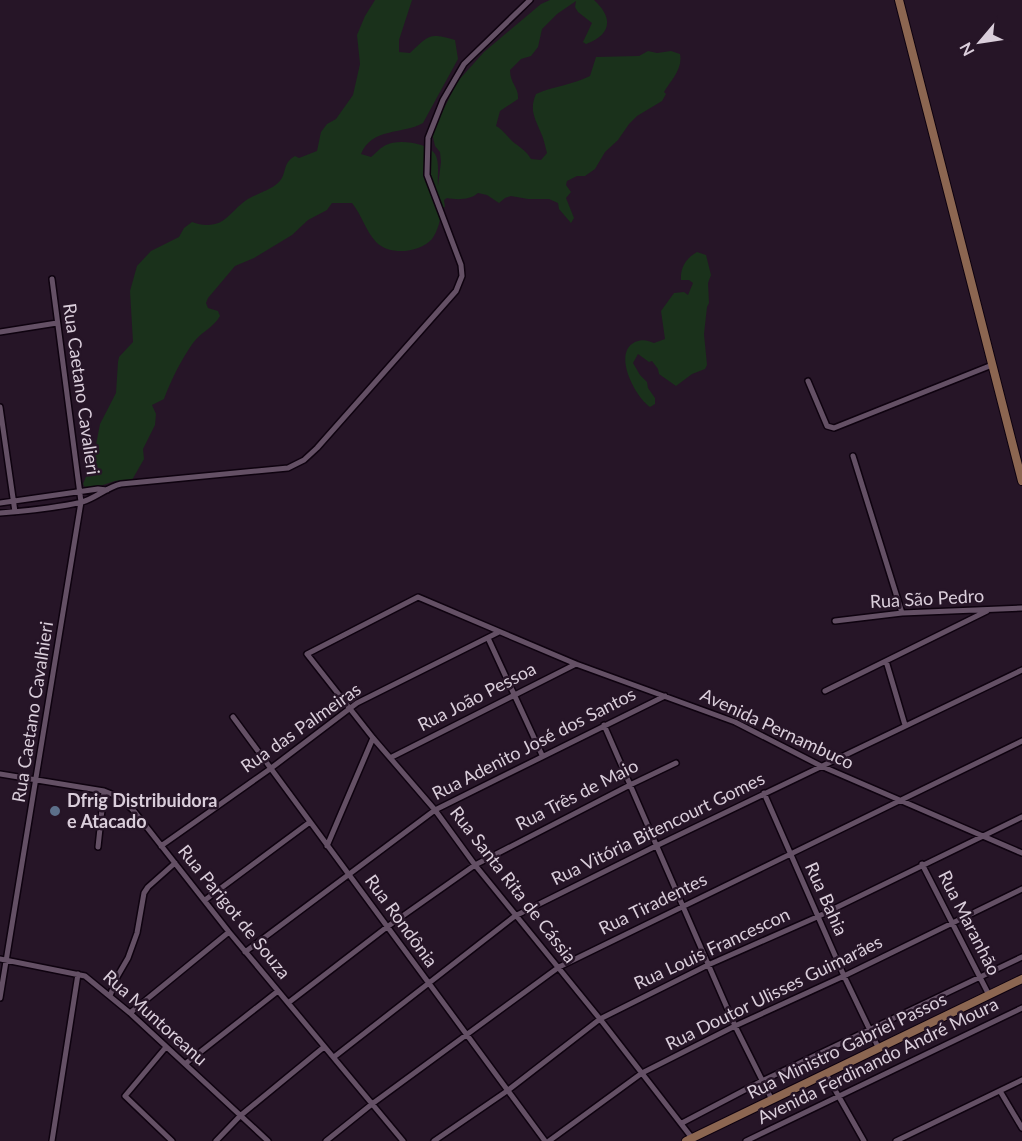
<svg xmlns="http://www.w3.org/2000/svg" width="1022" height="1141" viewBox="0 0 1022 1141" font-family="Lato,sans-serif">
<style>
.green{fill:#1a311b}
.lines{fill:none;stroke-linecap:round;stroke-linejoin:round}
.street-casing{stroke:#0e020f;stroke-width:8}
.secondary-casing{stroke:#0e020f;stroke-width:10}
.street{stroke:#645065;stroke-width:5}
.secondary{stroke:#8c6651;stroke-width:8}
.service-dot{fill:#5c6f8a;stroke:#261527;stroke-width:2}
.labels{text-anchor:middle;stroke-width:5;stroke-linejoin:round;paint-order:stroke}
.street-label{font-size:18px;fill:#dacedb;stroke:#261527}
.poi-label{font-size:18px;font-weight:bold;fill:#dacedb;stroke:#261527;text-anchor:start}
</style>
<rect width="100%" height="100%" fill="#261527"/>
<path class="green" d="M375 0H412L399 40V52L410 53C430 34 429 33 455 40L458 59 423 123C402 135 372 127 361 154L371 157C376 153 381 147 386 145 397 139 427 142 435 154 440 162 437 177 438 186L441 162 440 152 435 146 432 133 457 82 484 52 541 4 550 0H594C614 18 611 35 586 44L583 42 592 23 578 12 575 7 576 1 557 14 542 29 538 47 531 56 521 59 510 70C510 84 519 87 518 99L500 111 496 126C503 130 506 135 512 141 519 147 526 150 531 159L541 160 547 153C545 146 544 139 541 133 535 118 529 110 536 94 554 86 572 85 590 76L596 57 639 56 648 51 657 53 671 51 680 54C683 69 671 80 664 92L666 94 662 101 637 116 629 124 618 140 605 152 595 169 585 176H577L567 181 566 185 571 192 566 198 574 218 571 223 559 209 558 203 549 199H528L511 196 505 198 499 203 487 195 478 193C470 200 457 200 447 198L444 200 445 207 442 208C441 218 438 231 432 239 419 253 390 256 376 242 365 230 362 215 352 203H332L327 210 308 220 292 235 254 258 235 266 208 298 206 303 208 308 218 311 220 316C213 328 201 332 193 343 181 360 171 380 164 399L152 405 156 414 155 425 143 449 144 459 132 480 115 481 91 489H86L83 484 93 460 100 424 116 393 118 362 119 357 133 342 130 291 137 266 151 251 179 237 184 228 192 222C200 225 207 226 215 224 226 222 236 207 245 201 255 194 269 191 278 183 288 174 281 164 295 156L299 158 317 151 321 132 327 124 336 119 353 95 360 64 357 35 365 16Z
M697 252 706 255 711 275 708 283 709 303 707 307 704 334 707 365 705 369 692 374 676 386 659 374 658 369 652 361 649 362 638 354 633 363 640 375 647 382 648 388 655 398V404L650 407C635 397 612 353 635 342 642 339 647 340 654 343L665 339 661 311 674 293 684 292 688 295 693 283 689 280H681C680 268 686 258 697 252Z"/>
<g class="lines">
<g class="street-casing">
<path id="street" d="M0 332 57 323
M808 381 827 426 834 428 992 365
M0 407 15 512
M853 456 902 613
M0 503 98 489 107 490
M0 513C27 511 56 508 82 502 96 498 107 487 121 484L288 468 304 460 317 448 456 291 462 276 461 265 427 175 428 138 443 100 464 64 530 0
M835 621 902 613 1022 608
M488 638 542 755
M886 661 905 725
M825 691 987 611
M233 717 545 1141
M604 725 735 1026 772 1100
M392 757 576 664
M0 774 104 791 119 797 134 811 229 932 403 1141
M764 793 844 976 878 1047
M161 846 270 769 357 703 499 632
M327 846 373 738
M98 847 104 791
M922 864 989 995
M205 900 310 822
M245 952 435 810 665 696
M0 959 85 976 130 1013 268 1141
M110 996 117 977 128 958 137 933 144 893 148 887 175 863
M0 998 81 502 52 279
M288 1003 387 927 475 865 630 785 676 763
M130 1013 229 932
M166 1047 125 1096 172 1141
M334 1057 515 916 656 846 1022 670
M185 1064 278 991
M826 1074 864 1141
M1000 1091 1022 1128
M682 1123 762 1081 1022 957
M692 1138 600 1019 475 865 435 810 373 738 307 654 418 597 576 664 735 722 821 766 1022 853
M52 1141 78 974
M216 1141 240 1116 324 1047
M326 1141 372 1104 559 967 1022 741
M434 1141 507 1091 600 1019 708 965 817 917 1022 817
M549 1141 642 1073 735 1026 844 976 1022 889
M746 1141 1022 1008
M896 1141 1022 1080"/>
</g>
<g class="secondary-casing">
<path id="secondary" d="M899 0 1022 481
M686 1141 1022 979"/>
</g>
<use href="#street" class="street"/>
<use href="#secondary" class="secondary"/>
</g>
<circle class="service-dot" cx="55" cy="811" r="6"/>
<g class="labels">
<g class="street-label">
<text transform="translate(81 389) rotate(82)" y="6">Rua Caetano Cavalieri</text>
<text transform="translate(927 599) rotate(-3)" y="6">Rua São Pedro</text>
<text transform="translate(477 697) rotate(-27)" y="6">Rua João Pessoa</text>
<text transform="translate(33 712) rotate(-81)" y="6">Rua Caetano Cavalhieri</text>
<text transform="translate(301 728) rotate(-35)" y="6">Rua das Palmeiras</text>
<text transform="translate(777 729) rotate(25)" y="6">Avenida Pernambuco</text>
<text transform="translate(534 744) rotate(-27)" y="6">Rua Adenito José dos Santos</text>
<text transform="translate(577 795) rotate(-27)" y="6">Rua Três de Maio</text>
<text transform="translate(658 829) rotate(-26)" y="6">Rua Vitória Bitencourt Gomes</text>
<text transform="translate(513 885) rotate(52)" y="6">Rua Santa Rita de Cássia</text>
<text transform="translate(826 899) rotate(66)" y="6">Rua Bahia</text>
<text transform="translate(653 904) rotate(-26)" y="6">Rua Tiradentes</text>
<text transform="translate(234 912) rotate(51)" y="6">Rua Parigot de Souza</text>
<text transform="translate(401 921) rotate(54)" y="6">Rua Rondônia</text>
<text transform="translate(969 923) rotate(63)" y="6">Rua Maranhão</text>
<text transform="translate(712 949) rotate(-25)" y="6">Rua Louis Francescon</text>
<text transform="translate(774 993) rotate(-26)" y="6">Rua Doutor Ulisses Guimarães</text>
<text transform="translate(155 1018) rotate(42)" y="6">Rua Muntoreanu</text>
<text transform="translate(847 1046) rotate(-26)" y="6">Rua Ministro Gabriel Passos</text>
<text transform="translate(878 1061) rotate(-26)" y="6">Avenida Ferdinando André Moura</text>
</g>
<g class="poi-label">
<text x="67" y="807">Dfrig Distribuidora<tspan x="67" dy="21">e Atacado</tspan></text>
</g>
</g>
<g transform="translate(980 42) rotate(241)" stroke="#261527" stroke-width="4.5" paint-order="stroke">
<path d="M0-4.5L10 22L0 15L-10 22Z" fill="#dacedb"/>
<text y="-9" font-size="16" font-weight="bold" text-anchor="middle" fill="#dacedb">N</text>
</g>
</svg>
